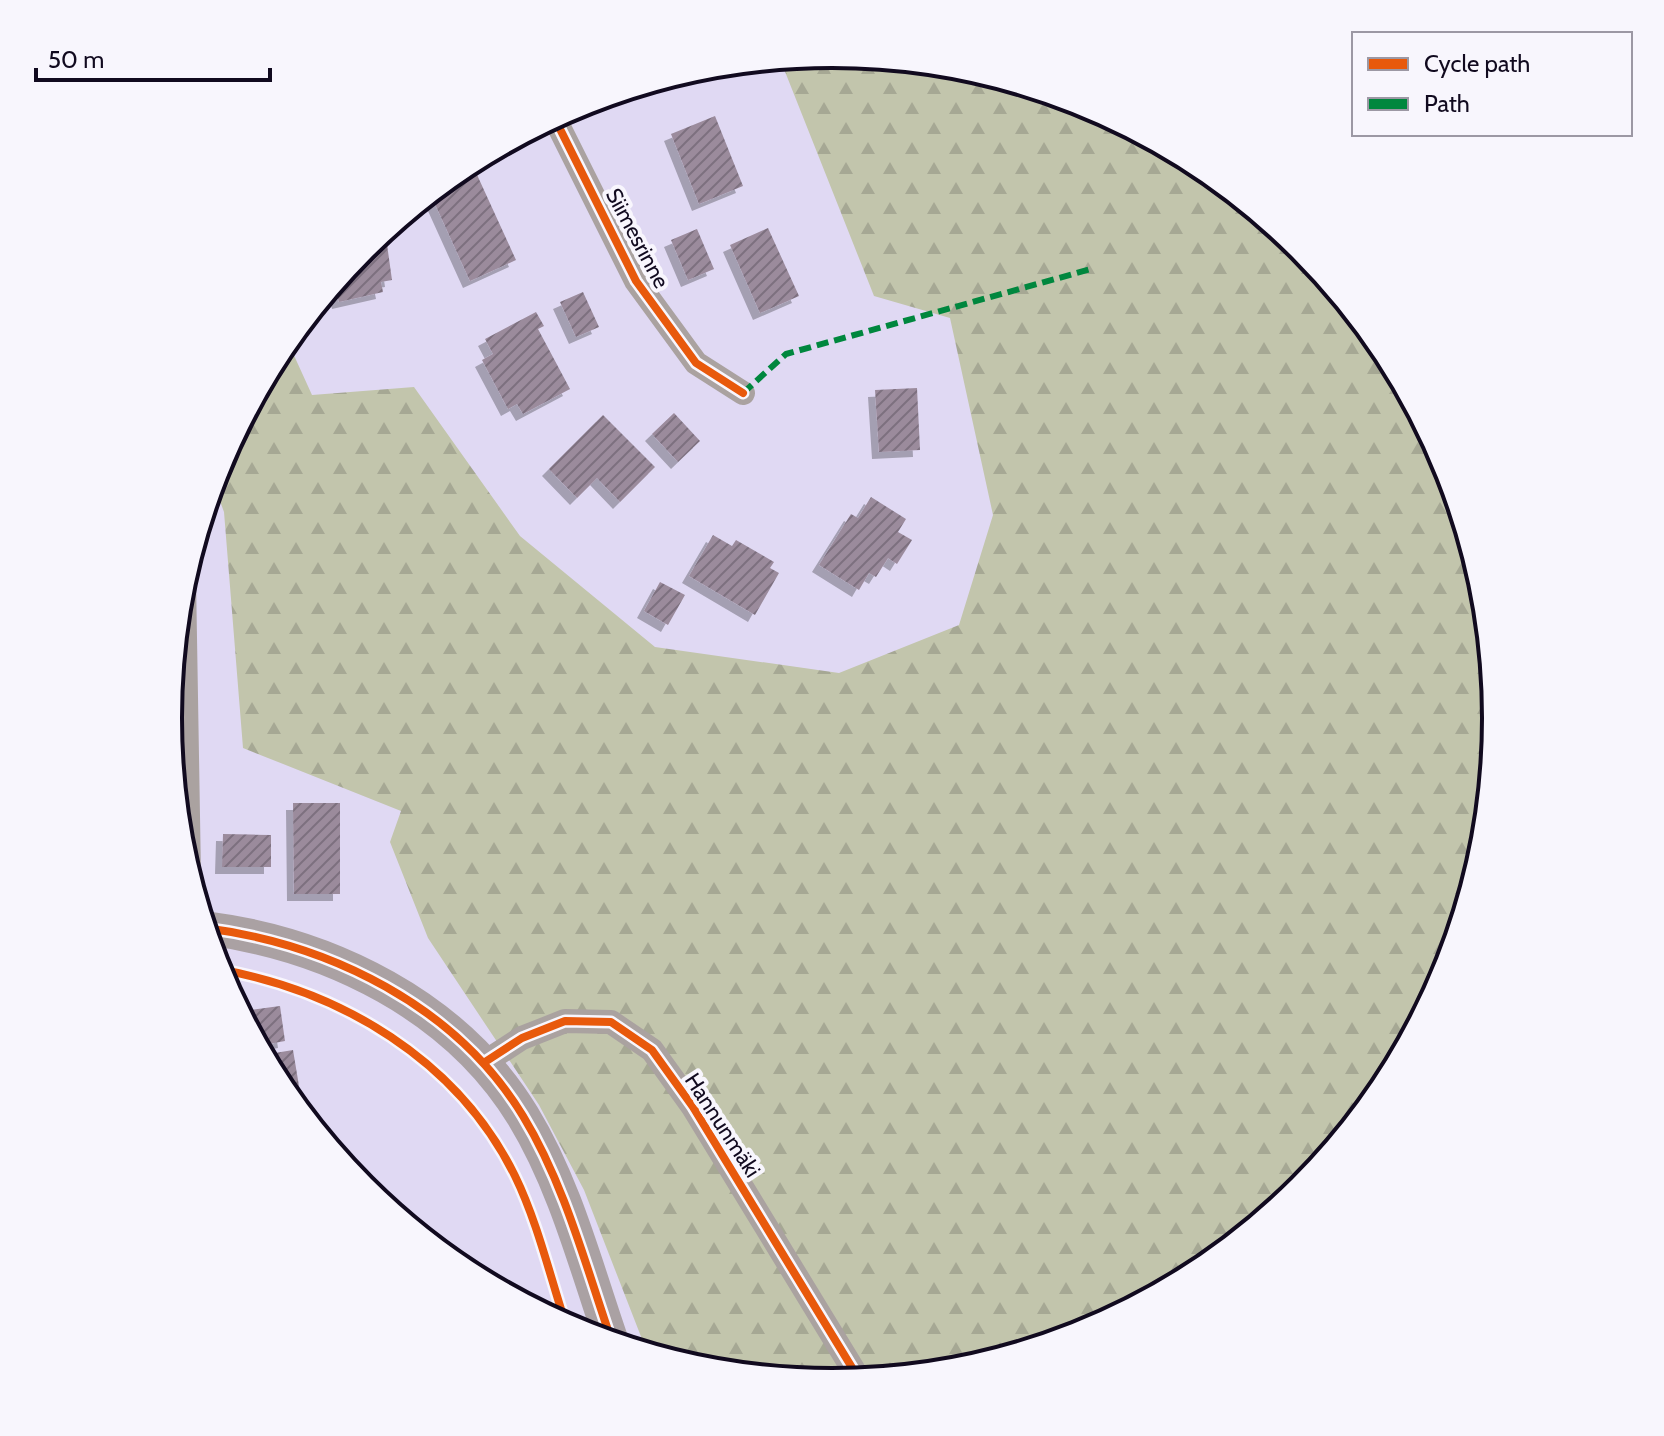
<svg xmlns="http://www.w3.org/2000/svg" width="1664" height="1436" viewBox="0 0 1664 1436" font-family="Cabin,sans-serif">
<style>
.forest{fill:url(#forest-firs)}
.building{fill:url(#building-hatch);filter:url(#shadow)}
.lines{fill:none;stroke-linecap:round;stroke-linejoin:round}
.street{stroke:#aaa2a0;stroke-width:24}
.secondary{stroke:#aaa1a3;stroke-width:34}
.quiet{stroke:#00873e;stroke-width:6;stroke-dasharray:12 6;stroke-linecap:butt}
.cycleway-casing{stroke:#f8f6fd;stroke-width:13}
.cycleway{stroke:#e8590c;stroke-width:8}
.labels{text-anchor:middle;stroke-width:8;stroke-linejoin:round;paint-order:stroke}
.street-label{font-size:22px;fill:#110a1f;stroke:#f8f6fd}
.rim{fill:none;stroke:#110a1f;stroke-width:4}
</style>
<defs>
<pattern id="forest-firs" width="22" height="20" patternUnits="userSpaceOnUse" patternTransform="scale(2)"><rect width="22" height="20" fill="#c2c5ac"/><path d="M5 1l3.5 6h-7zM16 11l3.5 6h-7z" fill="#a6a894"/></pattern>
<pattern id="building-hatch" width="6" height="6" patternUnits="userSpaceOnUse" patternTransform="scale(2)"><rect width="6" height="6" fill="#9b8b9c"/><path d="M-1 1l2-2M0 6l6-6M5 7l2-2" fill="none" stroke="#7d707f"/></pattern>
<filter id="shadow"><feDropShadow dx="-7" dy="7" stdDeviation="0" flood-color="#0004"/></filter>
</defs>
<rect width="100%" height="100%" fill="#e0d9f3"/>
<path class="forest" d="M832 54C874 58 916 60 957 66 976 69 994 77 1012 82 1078 102 1140 128 1199 165 1256 201 1305 253 1348 305 1642 664 1471 1215 1028 1349 1007 1356 985 1364 963 1369 944 1373 924 1373 906 1375 816 1383 734 1379 647 1352L584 1190 539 1105 428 938 390 842 401 811 243 748 224 512 213 482 219 463 287 340 312 395 414 387 520 536 655 647 839 673 959 625 993 515 950 318 874 296 780 59Z"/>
<path class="building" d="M715 116 743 186 699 204 671 134Z
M473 166 516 260 470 281 430 193 452 175Z
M768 228 799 296 760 313 730 245Z
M697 229 714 269 688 280 671 240Z
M385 230 392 280 381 282 383 292 339 302 334 283 363 248Z
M583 292 599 327 576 337 560 302Z
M536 312 544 326 538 329 570 389 523 414 517 404 508 409 482 360 493 354 485 339Z
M917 388 920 450 879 452 875 390Z
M674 413 700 441 678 462 652 434Z
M603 415 655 467 620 502 597 478 577 498 549 469Z
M871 497 906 519 898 532 912 540 897 564 888 558 876 577 869 573 859 590 819 565 851 514 858 518Z
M713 535 732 546 736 540 774 562 770 568 779 573 755 615 689 576Z
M660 582 685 595 668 625 644 611Z
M293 803H340V894H294Z
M223 834 271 835V867H222Z
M280 1006 285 1041 258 1046 250 1010Z
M293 1050 304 1116 280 1087 263 1055Z"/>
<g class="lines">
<path class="street" d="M554 117 636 281 696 363 743 393
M184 578 189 875
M485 1062 522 1038 565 1021 611 1022 652 1050 693 1107 859 1379"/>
<path class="secondary" d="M205 928C330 944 456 1006 523 1116 565 1185 586 1267 612 1342"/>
<path class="quiet" d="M743 393 786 354 1091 269"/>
<g class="cycleway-casing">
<path id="cycleway" d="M554 117 636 281 696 363 743 393
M205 928C330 944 456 1006 523 1116 565 1185 586 1267 612 1342
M217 969C340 990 458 1060 515 1176 537 1221 550 1276 566 1325
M485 1062 522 1038 565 1021 611 1022 652 1050 693 1107 859 1379"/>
</g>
<use href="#cycleway" class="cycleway"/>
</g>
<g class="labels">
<g class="street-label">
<text transform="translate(638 238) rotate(62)" y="8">Siimesrinne</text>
<text transform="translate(723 1125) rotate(57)" y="8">Hannunmäki</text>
</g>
</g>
<path d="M0 0H1664V1436H0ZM182 718a650 650 0 1 1 1300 0a650 650 0 1 1-1300 0Z" fill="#f8f6fd" fill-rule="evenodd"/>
<path class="rim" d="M182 718a650 650 0 1 1 1300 0a650 650 0 1 1-1300 0Z"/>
<rect x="1352" y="32" width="280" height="104" fill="#f8f6fd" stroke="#9c98a4" stroke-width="2"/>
<rect x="1368" y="58" width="40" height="12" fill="#e8590c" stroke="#9c98a4" stroke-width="2"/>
<text x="1424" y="72" font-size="24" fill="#110a1f">Cycle path</text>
<rect x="1368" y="98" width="40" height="12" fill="#00873e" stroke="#9c98a4" stroke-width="2"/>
<text x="1424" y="112" font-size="24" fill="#110a1f">Path</text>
<path d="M36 68v12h234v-12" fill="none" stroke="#110a1f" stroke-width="4"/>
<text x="48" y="68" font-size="24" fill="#110a1f" stroke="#f8f6fd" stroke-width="6" paint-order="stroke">50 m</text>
</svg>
